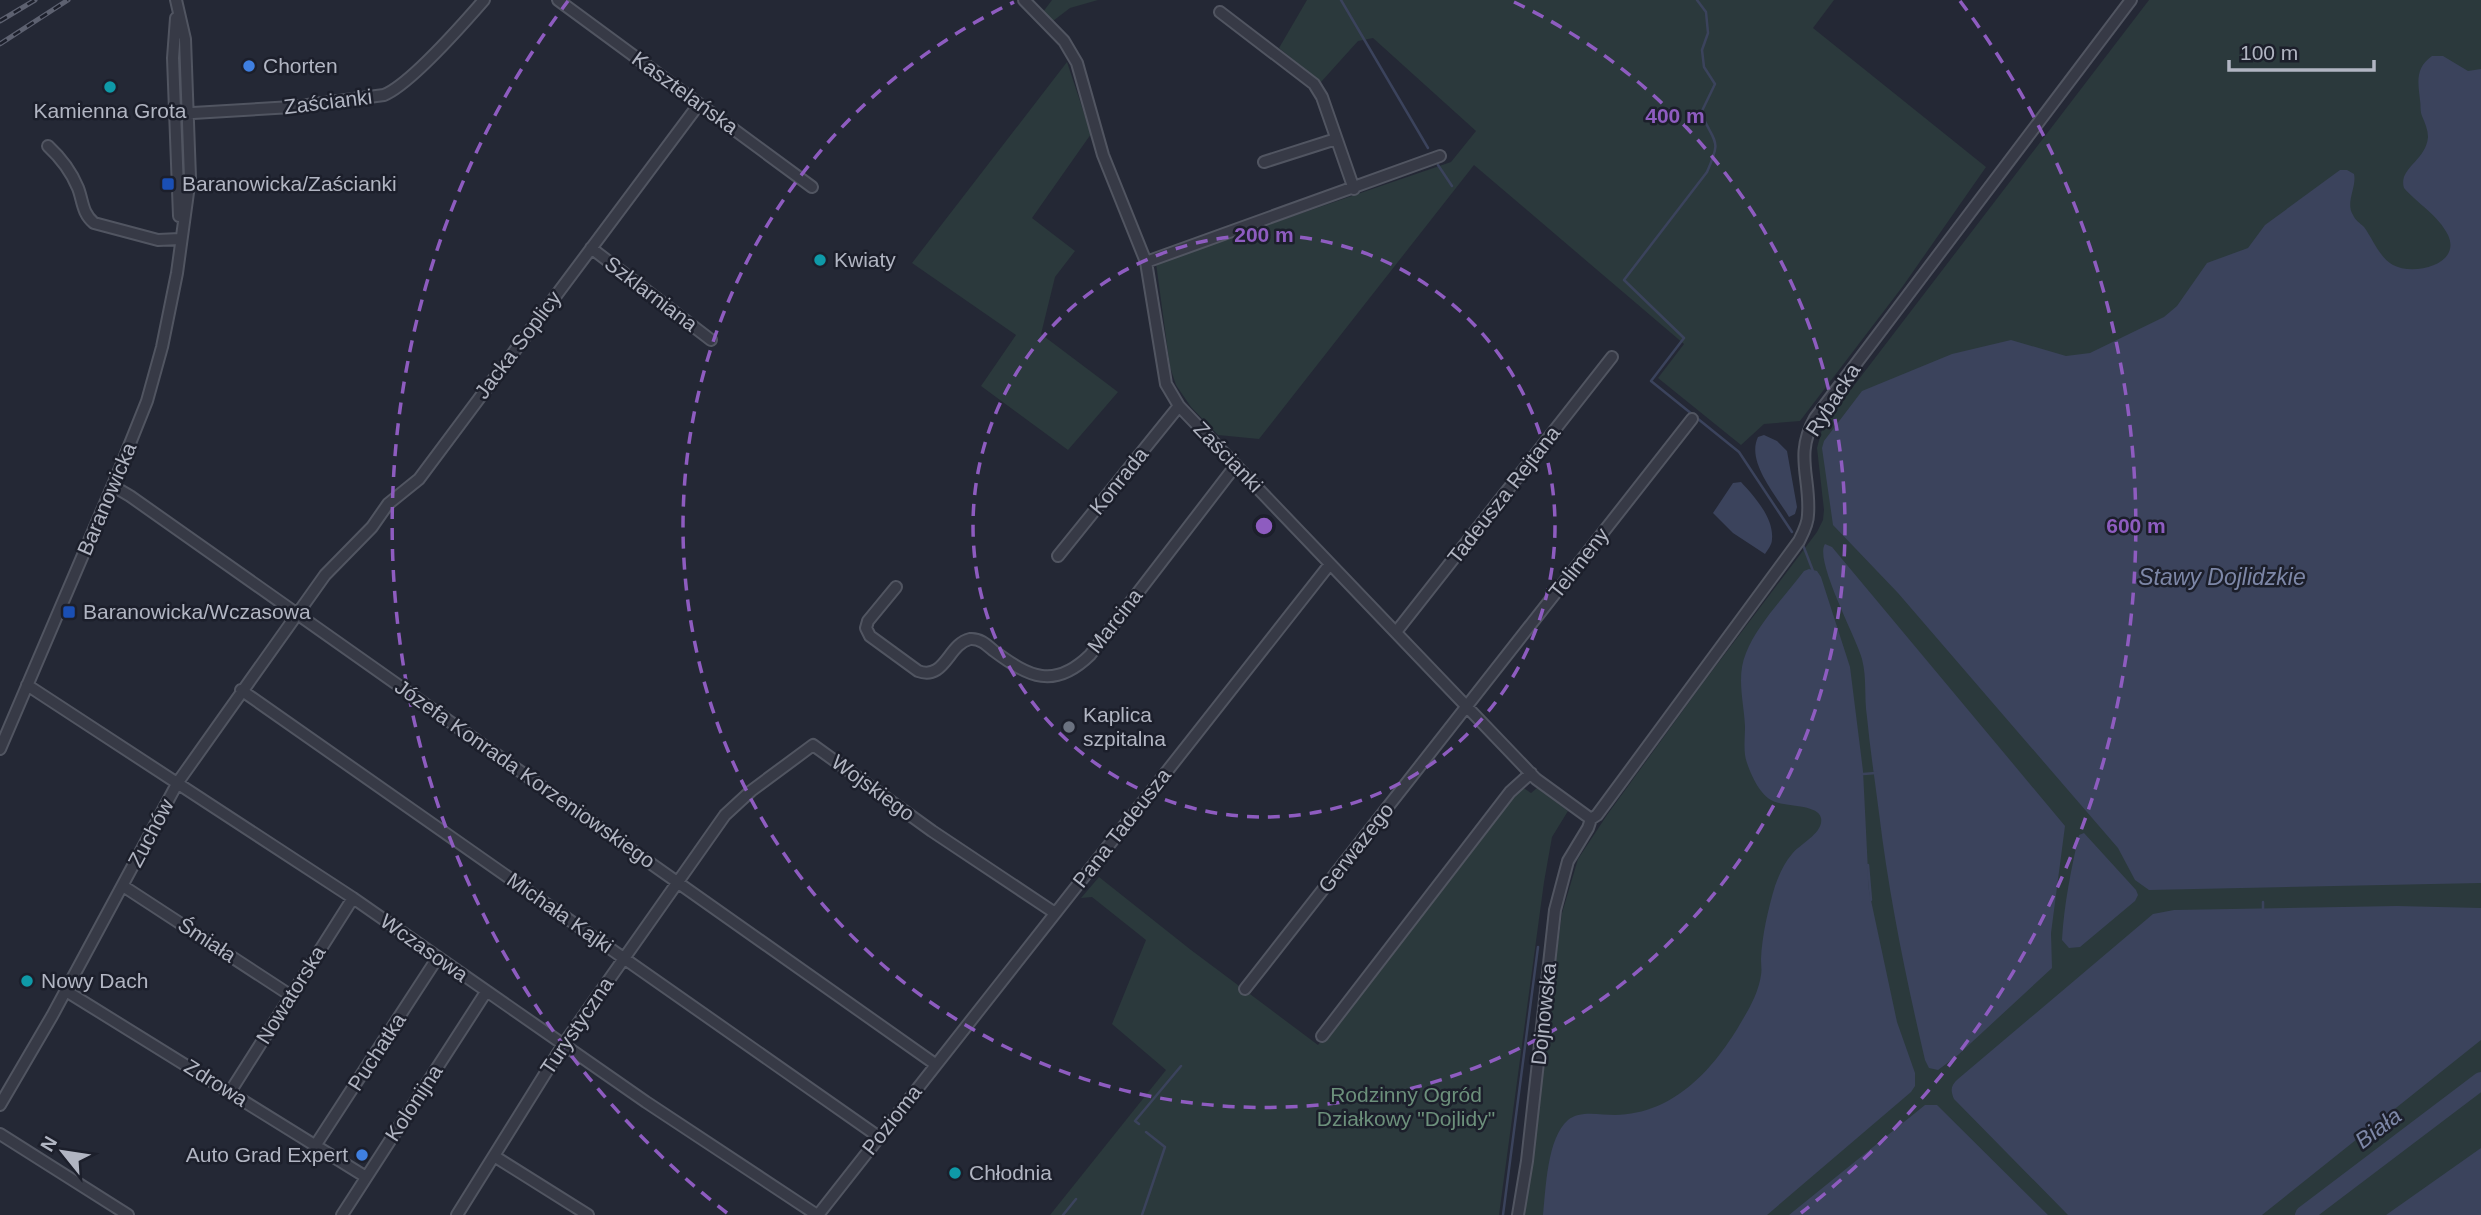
<svg xmlns="http://www.w3.org/2000/svg" width="2481" height="1215" viewBox="0 0 2481 1215" font-family="Helvetica,sans-serif">
<style>
.green{fill:#2b393c}
.water{fill:#3b435c}
.lines{fill:none;stroke-linecap:round;stroke-linejoin:round}
.stream{stroke:#3b435c;stroke-width:2.5}
.river{stroke:#3b435c;stroke-width:18}
.minor-casing{stroke:#515561;stroke-width:14}
.minor{stroke:#373a46;stroke-width:10}
.rail-casing{stroke:#5d6170;stroke-width:5}
.rail{stroke:#1c1f2b;stroke-width:2.5;stroke-dasharray:8;stroke-linecap:butt}
.ring{fill:none;stroke:#8e5cc0;stroke-width:3.5;stroke-dasharray:12 9}
.shop-dot{fill:#3f7fe0;stroke:#1c1f2b;stroke-width:2.5}
.culture-dot{fill:#0f9aa8;stroke:#1c1f2b;stroke-width:2.5}
.transit-dot{fill:#1a4fb4;stroke:#1c1f2b;stroke-width:2.5}
.worship-dot{fill:#6b7280;stroke:#1c1f2b;stroke-width:2.5}
.labels{text-anchor:middle;stroke-width:5;stroke-linejoin:round;paint-order:stroke}
.poi-label{font-size:21px;fill:#b1b5c2;stroke:#1c1f2b;text-anchor:start}
.street-label{font-size:21px;fill:#b1b5c2;stroke:#1c1f2b}
.park-label{font-size:21px;fill:#6c907b;stroke:#1c1f2b}
.water-label{font-size:23px;font-style:italic;fill:#7d87a7;stroke:#1c1f2b}
.centre{fill:#8e5cc0;stroke:#1c1f2b;stroke-width:3.5}
.ring-label{font-size:21px;text-anchor:middle;font-weight:bold;fill:#8e5cc0;stroke:#1c1f2b;stroke-width:5;stroke-linejoin:round;paint-order:stroke}
</style>
<rect width="100%" height="100%" fill="#242835"/>
<path class="green" d="M1052 0H1098L1070 8 1053 21 1043 12Z
M1307 0H1834L1813 28 1986 167 1903 286 1800 421 1764 424 1741 445 1658 378 1684 344 1474 165 1259 439 1218 435 1191 407 1176 385 1170 367 1156 263 1451 162 1476 131 1373 38 1358 41 1321 82 1279 48Z
M2149 0H2481V1215H1522L1562 913 1578 859 1607 815 1703 683 1817 532 1823 520 1824 510 1817 448 1823 426Z
M1067 62 1091 134 1032 218 1075 251 1055 277 1041 334 1118 392 1068 450 981 386 1016 335 912 263Z
M1522 787 1531 793 1537 788 1568 811 1552 837 1544 882 1499 1215H1050L1166 1070 1112 1024 1146 940 1092 897 1081 898 1099 877 1191 950 1318 1045Z"/>
<path class="water" d="M2432 56H2443L2468 71 2481 69V883L2149 890 2135 880 2118 848 1898 593 1833 525 1822 448 1824 441 1862 391 1952 354 2011 340 2066 356 2090 353 2164 317 2177 306 2207 263 2248 248 2265 225 2340 170H2347L2354 174C2357 187 2345 203 2353 215 2355 220 2360 223 2364 227 2373 239 2379 257 2393 265 2413 276 2462 265 2448 235 2438 215 2418 204 2404 188 2398 168 2426 161 2428 137 2428 130 2425 123 2422 116 2420 111 2421 106 2420 100 2418 82 2415 68 2432 56Z
M1764 435 1777 441 1787 451 1797 507 1795 514 1789 517C1776 495 1746 462 1758 437Z
M1741 482C1754 496 1774 518 1772 539 1772 545 1768 549 1765 554L1733 533 1713 513 1733 483Z
M1825 544 1832 547 2065 826 2051 933 2052 968 1958 1055 1938 1070 1929 1068 1925 1060C1906 978 1889 896 1879 813 1875 781 1870 749 1867 717 1864 697 1867 678 1862 659 1856 637 1814 560 1825 544Z
M1809 569 1817 571 1821 577 1850 667 1863 771 1869 891 1897 1022 1915 1073V1086L1911 1092 1767 1215H1543C1546 1188 1547 1138 1568 1120 1580 1110 1600 1115 1615 1115 1675 1114 1715 1068 1743 1019 1751 1006 1759 990 1761 975 1762 970 1761 964 1761 959 1762 936 1768 909 1775 886 1779 875 1784 863 1792 854 1800 844 1824 833 1821 818 1818 804 1784 807 1773 801 1760 795 1752 777 1747 763 1743 753 1745 738 1745 726 1744 702 1736 677 1746 653 1757 625 1785 596 1804 571Z
M2084 833 2136 890 2138 895 2135 901 2080 947 2069 948 2062 940C2064 905 2071 869 2079 835Z
M2397 906 2481 908V1040L2262 1215H2068L1954 1099C1950 1090 1951 1085 1958 1079L2153 914 2174 910Z
M1925 1105H1937L2048 1215H1789Z
M2481 1148V1215H2386Z"/>
<g class="lines">
<path class="stream" d="M1341 0 1428 148
M1697 0 1706 12 1708 33 1702 50 1704 67 1715 84 1701 113C1715 145 1722 138 1707 172L1624 280 1684 338 1651 381 1739 452 1792 532
M1438 165 1452 186
M1803 545 1813 571
M1863 774 1876 773
M1868 865 1871 900
M2263 902V909
M1139 1124 1135 1121 1181 1066
M1063 1215 1076 1199
M1142 1215 1165 1147 1146 1132
M1503 1215 1538 947"/>
<path class="river" d="M2304 1215 2481 1081"/>
<g class="minor-casing">
<path id="minor" d="M558 0 812 187
M1024 0 1064 41 1077 63 1103 155 1146 262 1166 384 1179 406 1536 779 1591 819
M1220 12 1314 84 1322 97 1354 189
M176 18 173 58 179 216
M176 114 292 107 384 95C409 85 464 23 484 0
M48 146C61 158 71 171 78 188 83 201 82 213 94 223L158 240 180 239
M1264 162 1336 139
M591 248 711 340
M1146 262 1440 156
M113 486 130 496 935 1064
M1058 556 1179 406
M896 587 868 621 866 628 870 636 918 671C945 681 948 644 970 639 980 638 987 645 994 651 1029 677 1054 690 1090 655L1236 465
M1396 632 1612 357
M27 685 353 898 646 1102 817 1215
M241 690 879 1137
M0 749 121 466 147 401 162 347 177 273 190 178 185 39 176 0
M1591 819 1597 815 1799 541C1803 533 1808 524 1808 515 1811 478 1794 455 1815 418L2131 0
M123 886 290 995
M1245 989 1692 419
M66 991 366 1177
M1322 1036 1510 792 1531 773
M230 1092 353 898
M0 1105 52 1016 178 782 325 575 372 527 388 504 419 479 699 104
M0 1134 128 1215
M315 1146 438 957
M494 1156 588 1215
M342 1215 486 992
M457 1215 563 1045 725 815 751 791 813 745 932 831 1055 913
M818 1215 1330 564
M1518 1215 1527 1161 1555 910 1568 861 1588 828 1591 819"/>
</g>
<use href="#minor" class="minor"/>
<g class="rail-casing">
<path id="rail" d="M0 21 35 0
M0 44 68 0"/>
</g>
<use href="#rail" class="rail"/>
</g>
<g class="ring">
<circle cx="1264" cy="526" r="291"/>
<path d="M1514 2A581 581 0 1 1 1014 2"/>
<path d="M727 1213A872 872 0 0 1 568 1M1960 1A872 872 0 0 1 1801 1213"/>
</g>
<g class="shop-dot">
<circle cx="249" cy="66" r="7"/>
<circle cx="362" cy="1155" r="7"/>
</g>
<g class="culture-dot">
<circle cx="110" cy="87" r="7"/>
<circle cx="820" cy="260" r="7"/>
<circle cx="27" cy="981" r="7"/>
<circle cx="955" cy="1173" r="7"/>
</g>
<g class="transit-dot">
<rect x="161" y="177" width="14" height="14" rx="3.5"/>
<rect x="62" y="605" width="14" height="14" rx="3.5"/>
</g>
<circle class="worship-dot" cx="1069" cy="727" r="7"/>
<g class="labels">
<g class="poi-label">
<text x="263" y="73">Chorten</text>
<text x="110" y="118" text-anchor="middle">Kamienna Grota</text>
<text x="182" y="191">Baranowicka/Zaścianki</text>
<text x="834" y="267">Kwiaty</text>
<text x="83" y="619">Baranowicka/Wczasowa</text>
<text x="1083" y="722">Kaplica<tspan x="1083" dy="24">szpitalna</tspan></text>
<text x="41" y="988">Nowy Dach</text>
<text x="348" y="1162" text-anchor="end">Auto Grad Expert</text>
<text x="969" y="1180">Chłodnia</text>
</g>
<g class="street-label">
<text transform="translate(685 93) rotate(36)" y="7">Kasztelańska</text>
<text transform="translate(328 102) rotate(-7)" y="7">Zaścianki</text>
<text transform="translate(651 294) rotate(37)" y="7">Szklarniana</text>
<text transform="translate(518 345) rotate(-53)" y="7">Jacka Soplicy</text>
<text transform="translate(1833 400) rotate(-57)" y="7">Rybacka</text>
<text transform="translate(1228 457) rotate(46)" y="7">Zaścianki</text>
<text transform="translate(1119 481) rotate(-51)" y="7">Konrada</text>
<text transform="translate(1504 495) rotate(-52)" y="7">Tadeusza Rejtana</text>
<text transform="translate(107 499) rotate(-67)" y="7">Baranowicka</text>
<text transform="translate(1579 563) rotate(-52)" y="7">Telimeny</text>
<text transform="translate(1115 621) rotate(-52)" y="7">Marcina</text>
<text transform="translate(525 774) rotate(35)" y="7">Józefa Konrada Korzeniowskiego</text>
<text transform="translate(873 788) rotate(36)" y="7">Wojskiego</text>
<text transform="translate(1122 828) rotate(-52)" y="7">Pana Tadeusza</text>
<text transform="translate(151 833) rotate(-62)" y="7">Zuchów</text>
<text transform="translate(1356 848) rotate(-52)" y="7">Gerwazego</text>
<text transform="translate(560 913) rotate(35)" y="7">Michała Kajki</text>
<text transform="translate(207 940) rotate(33)" y="7">Śmiała</text>
<text transform="translate(424 948) rotate(35)" y="7">Wczasowa</text>
<text transform="translate(291 995) rotate(-58)" y="7">Nowatorska</text>
<text transform="translate(1544 1014) rotate(-84)" y="7">Dojnowska</text>
<text transform="translate(577 1026) rotate(-56)" y="7">Turystyczna</text>
<text transform="translate(377 1052) rotate(-57)" y="7">Puchatka</text>
<text transform="translate(216 1083) rotate(32)" y="7">Zdrowa</text>
<text transform="translate(414 1103) rotate(-57)" y="7">Kolonijna</text>
<text transform="translate(892 1120) rotate(-52)" y="7">Pozioma</text>
</g>
<g class="park-label">
<text x="1406" y="1102">Rodzinny Ogród<tspan x="1406" dy="24">Działkowy "Dojlidy"</tspan></text>
</g>
<g class="water-label">
<text x="2222" y="585">Stawy Dojlidzkie</text>
<text transform="translate(2378 1128) rotate(-37)" y="8">Biała</text>
</g>
</g>
<circle cx="1264" cy="526" r="10" class="centre"/>
<g class="ring-label">
<text x="1675" y="123">400 m</text>
<text x="1264" y="242">200 m</text>
<text x="2136" y="533">600 m</text>
</g>
<g transform="translate(63 1152) rotate(300)" stroke="#1c1f2b" stroke-width="5" paint-order="stroke">
<path d="M0-5L12 26L0 18L-12 26Z" fill="#b1b5c2"/>
<text y="-10" font-size="19" font-weight="bold" text-anchor="middle" fill="#b1b5c2">N</text>
</g>
<path d="M2229 60v10h145v-10" fill="none" stroke="#b1b5c2" stroke-width="3.5"/>
<text x="2240" y="60" font-size="21" fill="#b1b5c2" stroke="#1c1f2b" stroke-width="5" paint-order="stroke">100 m</text>
</svg>
